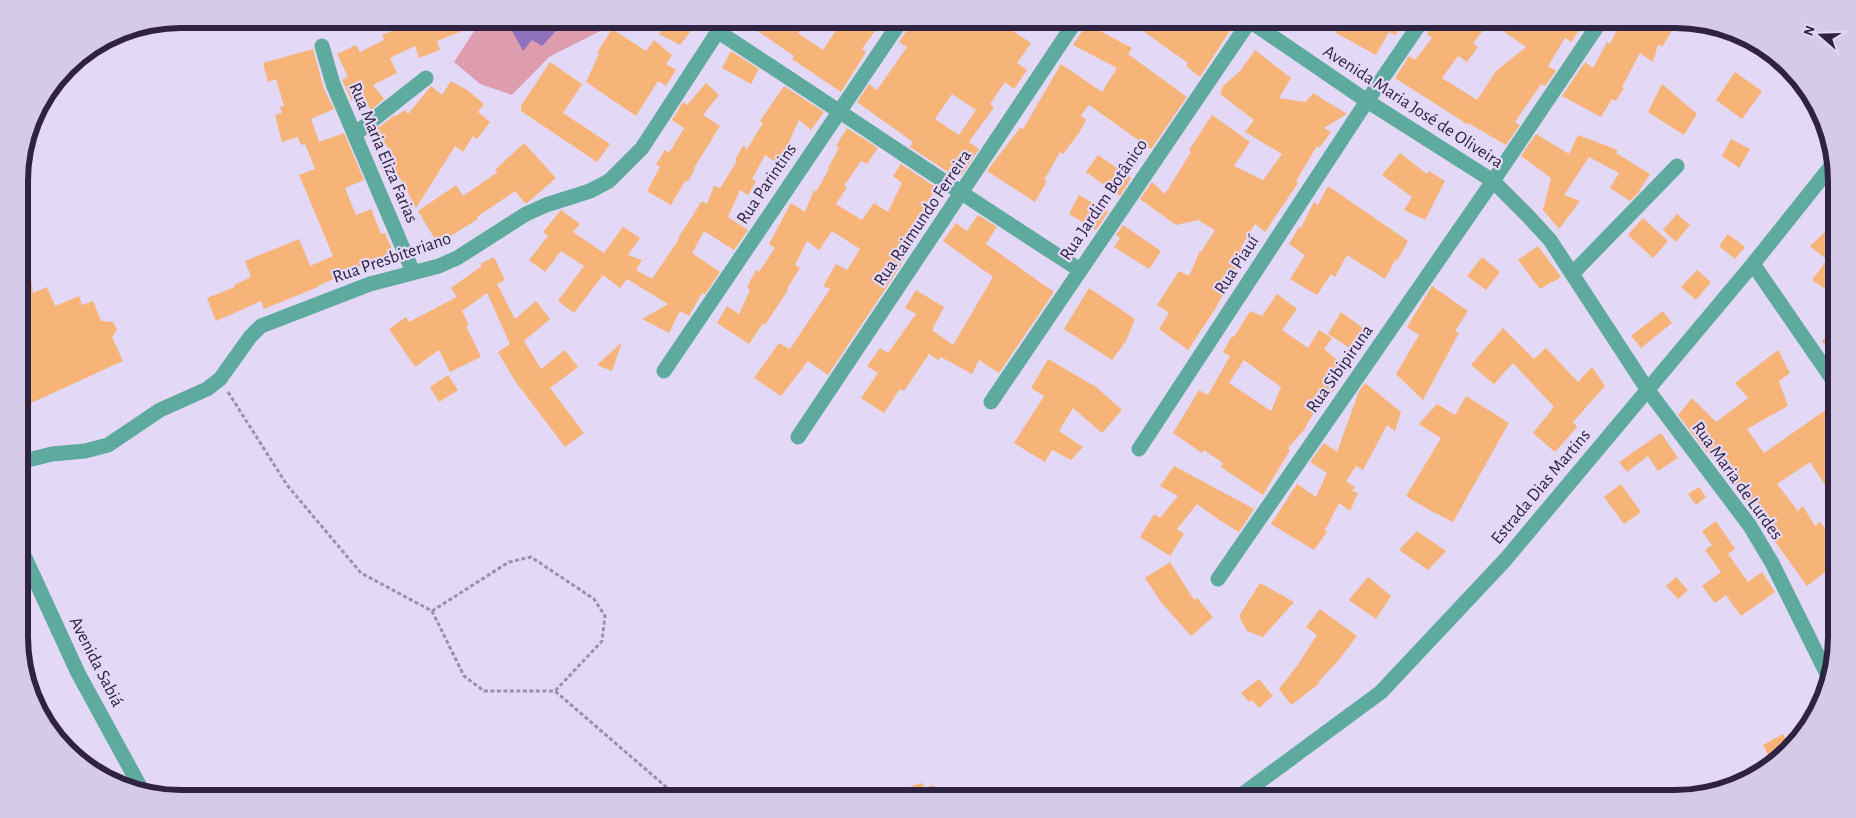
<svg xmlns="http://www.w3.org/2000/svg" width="1856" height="818" font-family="'Alegreya Sans',sans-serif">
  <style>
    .green { fill: #de9dae }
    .water { fill: #9071bb }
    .building { fill: #f7b479; fill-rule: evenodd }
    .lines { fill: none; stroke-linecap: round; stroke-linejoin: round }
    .path { stroke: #9c90ae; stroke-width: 3; stroke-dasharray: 4 2.5; stroke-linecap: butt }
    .minor { stroke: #5faa9e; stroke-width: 15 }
    .labels { text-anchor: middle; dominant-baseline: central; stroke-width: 4.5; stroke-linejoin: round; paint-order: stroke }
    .street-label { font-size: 18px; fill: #2f2341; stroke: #e3d8f6 }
    .rim { fill: none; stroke: #2f2341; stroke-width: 6 }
  </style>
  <rect width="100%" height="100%" fill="#e3d8f6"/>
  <path class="green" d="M482,19h177l-15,8 -30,-3 -65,33 -37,38 -32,-11 -26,-22z"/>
  <path class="water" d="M495,19h72l-25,27 -10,-6 -9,11 -12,-22 -16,-7z"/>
  <path class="building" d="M421,19h34l5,13 -23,9 3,9 -21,8 -4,-12 -25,12 7,15 -24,12 11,14 -13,11 -10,-14 -9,5 -10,-21 6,-3 -11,-23 19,-9 4,7 24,-12 -2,-5z
    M671,19h29l-20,26 -21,-11z
    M740,19h68l-10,14 25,17 14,-21 -15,-10h53l-4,5 6,4 -15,21 4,3 -25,40 -49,-33 2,-3z
    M920,19h75l36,24 -14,20 10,7 -13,19 -9,-7 -15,22 4,3 -25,35 10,7 -17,26 -11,-7 -3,4 -38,-25 3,-5 -56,-40 12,-18 8,6 30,-43 -8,-5 12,-18 3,3zM952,94l24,16 -17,25 -24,-16z
    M1126,19h91l14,10 -31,48 -14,-11 2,-3z
    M1344,19l19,9 2,-6 -7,-3h49l-12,16 -6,-3 -13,23 -40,-22z
    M1436,19h151l-16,23 -6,-4 -17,28 8,5 -11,15 -4,-2 -26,38 5,3 -14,20 -38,-22 -1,1 -72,-46 14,-22 6,4 17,-22 -5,-4zM1490,22l36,25 -30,24 -19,29 -35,-22 16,-22 9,6 11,-15 -5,-4z
    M1622,19h57l-17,28 -4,-3 -5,18 -13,-9 -18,34 2,1 -8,13 -4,-2 -11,18 -39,-21 23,-34 8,6 14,-26 3,2z
    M1087,24l45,24 -4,6 59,43 -36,52 -62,-44 -8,10 5,5 -7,13 -16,21 -3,-2 -16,28 3,1 -12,21 -48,-31 33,-43 3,1 38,-65 41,28 15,-24 -44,-23z
    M612,29l34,22 8,-11 18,15 -6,9 10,6 -10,16 -8,-5 -22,35 -50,-34 13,-28 -2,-1z
    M313,49l11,40 10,20 -23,10 8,23 25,-9 20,47 -19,8 11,27 15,-6 10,25 4,-1 8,19 -75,34v1l-54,22 -3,-8 -45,20 -9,-23 28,-11 -1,-2 17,-8 -6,-16 54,-22 11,27 23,-10 -34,-81 16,-6 -10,-25 -4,1 -3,-8 -16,5 -7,-27 7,-2 -2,-6 4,-1 -8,-27 -8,3 -5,-19z
    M1255,50l36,28 -12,20 27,4 7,-9 34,21 -23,14 7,4 -12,16 -2,-2 -21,35 2,2 -33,49 -10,-8 -14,23 6,4 -13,20 2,1 -21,37 -27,41 -29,-21 10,-16 -12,-8 22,-34 10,5 11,-25 1,1 14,-22 -17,-10 -22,5 -36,-26 12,-17 13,12 26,-42 -2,-2 23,-35 38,27 -16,24 29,14 19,-26 -37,-22 9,-12 -34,-26 3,-8 17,-15z
    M731,51l28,18 -8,15 -29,-16z
    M550,62l32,22 -19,29 47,31 -13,18 -76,-51v-5z
    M1735,72l27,19 -20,28 -26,-19z
    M451,81l16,9 17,14 -6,8 12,10 -13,17 -4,-3 -10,16 -8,-6 -39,62 -16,-30 -9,5 -11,-16 15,-10 -20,-27 20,-15 1,1 9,-6 3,4 23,-28 11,9z
    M706,83l13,12 -16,20 17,11 -26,42 1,1 -7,12h-3l-14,24 -24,-14 13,-24 -4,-3 9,-14 4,3 15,-25 -12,-8 11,-18 4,3z
    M1662,84l35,30 -13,21 -36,-23z
    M784,86l40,26 -13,18 -12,-10 -20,44 -14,-9 -13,24 4,2 -8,14 -8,-5 -12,27 20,13 -14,20 -30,-19 -12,22 28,19 -15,22 -3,-1 -13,23 -9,-5 -11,22 -27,-14 26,-15 -41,-25 -7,9 -17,-13 -29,38 -16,-12 26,-35 -23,-15 -16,21 -16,-12 19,-24 -5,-4 18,-22 19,14 -7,8 31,21 19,-26 17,11 -12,17 14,5 -6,10 16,9 27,-40 -1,-1 24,-37 5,3 7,-18 6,2 17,-27 -2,-1 8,-14 4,3 16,-26 -3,-2z
    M847,128l31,20 -11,16 -6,-3 -17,25 3,1 -11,17 26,16 12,-17 14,9 14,-29 -9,-7 8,-12 36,24 -13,18 9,5 -41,68 -64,96 -20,-14 -27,35 -27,-18 25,-35 11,6 40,-60 -7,-3 13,-22 11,6 13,-21 -28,-18 -13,19 -12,-9 -12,24 5,3 -13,21 1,1 -23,35 -2,-2 -14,21 -32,-21 10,-17 12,8 11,-24 -3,-3 9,-17 3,2 16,-24 -6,-4 22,-41 14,9 9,-22 2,2 13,-23 -1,-1 11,-20 -3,-2z
    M1536,134l33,20 9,-19 40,15 -2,3 34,21 -12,19 -8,8 -20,-13 9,-15 -30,-16 -25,38 16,6 -21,28 -16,-19 8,-32 -30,-22z
    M1731,139l19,10 -11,19 -17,-12z
    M524,143l32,35 -30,26 -11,-13 -38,26 1,2 -40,25 -20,-33 38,-26 7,11 35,-24 -3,-2z
    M1400,153l27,21 2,-3 16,10 -20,39 -21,-10 8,-13 -30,-22z
    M1098,155l33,23 -11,18 -34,-24z
    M1328,186l80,55 -11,20 -2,-1 -10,19 -38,-24 -12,22 -4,-3 -14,21 -27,-16 15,-24 -16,-11 10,-17 2,1 13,-26 4,3z
    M1079,195l29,17 -12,18 -27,-16z
    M1677,214l13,11 -14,17 -13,-12z
    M978,215l19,12 -11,17 68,48 -55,81 -20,-13 -7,14 -31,-17 -3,3 -9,-6 -25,37 -4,-2 -16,24 -23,-15 17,-25 -11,-7 13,-18 8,5 28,-39 -11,-6 11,-18 28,17 -12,23 21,15 40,-68 -50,-36 13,-18 11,8z
    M1643,218l25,23 -15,17 -25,-23z
    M1123,225l38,26 -12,18 -35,-22 6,-9 -4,-3z
    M1828,229l8,8v60l-24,-17 15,-20 -17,-14z
    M1728,234l17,13 -10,12 -16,-13z
    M1538,246l23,31 -21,12 -22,-29z
    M27,251l6,42 14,-6 8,19 24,-10 3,9 11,-4 8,20 12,1 4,8 -5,7 11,24 -103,47 -1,-156z
    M494,257l11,23 -8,4 18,35 21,-18 14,18 -26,22 17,28 24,-19 13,17 -28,21 34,45 -19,14 -50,-66 -17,-29 12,-8 -23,-51 -25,18 7,14 -3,1 15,31 -31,15 -11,-22 -24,17 -26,-38 17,-12 3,5 48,-25 -6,-9 31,-22 -2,-2z
    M1482,257l18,15 -14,18 -19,-14z
    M1697,270l14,12 -15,18 -15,-13z
    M1432,286l36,25 -13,20 4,2 -36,67 -27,-26 23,-39 -12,-8z
    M1089,288l46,31 -9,22 -14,19 -48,-31z
    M1277,294l20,15 -15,21 26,18 11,-18 13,8 -8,11 23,19 -15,25 -5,-4 -23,41 -16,18 2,2 -27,45 -42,-28 2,-4 -19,-13 -2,3 -29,-20 26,-43 9,5 22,-39 -7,-4 9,-16 2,1 16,-26 12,5zM1244,360l37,27 -10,24 -42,-28z
    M1663,311l9,12 -31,25 -10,-12z
    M1341,312l27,20 -12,20 -28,-18z
    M1836,326v34l-14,-19z
    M1503,328l31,31 12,-11 32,34 14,-15 13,19 -32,36 4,5 -22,25 -22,-19 21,-26 -41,-44 -19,21 -23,-19z
    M622,342l-10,29 -15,-6z
    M1778,350l12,23 -11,8 9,25 -41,23 17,24 63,-44 9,20 -5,4 6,9v61l-27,-41 -33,22 21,27 5,-5 12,20 5,-4 12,15 -5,4 10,16v6l-30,23 -39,-54 5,-3 -17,-30 -6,4 -42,-51 -1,1 -29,-38 14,-17 24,24 32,-24 -13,-15z
    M1048,359l48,28 26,23 -20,23 -29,-25 -14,23 24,16 -12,13 -19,-10 -7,12 -31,-19 30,-47 -13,-8z
    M448,375l10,15 -19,12 -9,-15z
    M1365,383l36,29 -6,19 -8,-6 -24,45 -7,-4 -10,15 9,6 -3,4 6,2 -8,18 -11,-8 -14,27 2,2 -13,18 -43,-26 26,-40 19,13 11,-24 -17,-11 14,-19 13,9 22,-61z
    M1466,396l43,27 -56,99 -22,-11 -25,-15 35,-58 -22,-14 18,-20 18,11z
    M1661,433l17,25 -20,13 -10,-15 -21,16 -8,-10z
    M1174,466l80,43 -15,23 -20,-12 -22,-16 -20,25 7,5 -14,22 -30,-19 14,-23 6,4 18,-22 -18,-10z
    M1621,484l20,28 -17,12 -20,-27z
    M1699,487l7,10 -10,8 -8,-11z
    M1716,521l19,28 -7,5 20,28 14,-10 13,20 -34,24 -15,-21 -11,8 -13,-17 19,-14 -16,-22 7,-5 -10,-14z
    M1417,531l29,20 -18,19 -29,-20z
    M1170,562l24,38 3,-2 16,19 -22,19 -30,-34 -16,-24z
    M1368,577l23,19 -15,23 -27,-19z
    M1676,577l12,13 -10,9 -12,-13z
    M1260,583l34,19 -31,35 -16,-6 -8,-15z
    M1320,609l37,27 -19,25 -20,21 2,1 -29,22 -12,-16 18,-23 20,-31 -11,-8z
    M1259,679l14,17 -14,12 -7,-8 -3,2 -8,-9z
    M1783,734l7,15 -17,16 -10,-20z
    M923,783l1,5 10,-3 4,14h-40v-5l14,-3 -1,-5z"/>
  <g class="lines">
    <path class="path" d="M228,392l59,93 74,88 71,38 32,65 20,15h71l117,101 3,7
      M432,611l77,-49 22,-5 63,42 11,17 -3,25 -47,50"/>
    <path class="minor" d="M1247,19l120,82 126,80 35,35 22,24 97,149 103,137 22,37 57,115
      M717,31c122,79 241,161 363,239
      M322,46l11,38 80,188
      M355,134l71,-56
      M1753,264l84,122
      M1572,274l105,-108
      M664,371l238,-352
      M991,402l260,-383
      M798,437l279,-418
      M1139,449l228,-348 56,-82
      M20,462l32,-8 33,-3 23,-6 52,-35 47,-21 13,-10 30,-42 11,-11 109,-42 69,-18 18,-8 69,-44 20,-9 44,-14 19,-10 33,-33 84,-129
      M20,547l58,126 65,119
      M1218,579l275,-398 109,-162
      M1236,799l145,-107 124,-132 248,-296 83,-104"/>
  </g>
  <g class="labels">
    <g class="street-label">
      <text transform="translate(1413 107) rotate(33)">Avenida Maria José de Oliveira</text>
      <text transform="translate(383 153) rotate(67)">Rua Maria Eliza Farias</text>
      <text transform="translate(767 184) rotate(-56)">Rua Parintins</text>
      <text transform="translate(1104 200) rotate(-56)">Rua Jardim Botânico</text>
      <text transform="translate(923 218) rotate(-56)">Rua Raimundo Ferreira</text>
      <text transform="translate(392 258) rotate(-19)">Rua Presbiteriano</text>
      <text transform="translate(1237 265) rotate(-57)">Rua Piauí</text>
      <text transform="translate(1340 369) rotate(-55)">Rua Sibipiruna</text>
      <text transform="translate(1737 481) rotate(54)">Rua Maria de Lurdes</text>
      <text transform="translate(1541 487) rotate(-50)">Estrada Dias Martins</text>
      <text transform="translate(96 662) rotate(63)">Avenida Sabiá</text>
    </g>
  </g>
  <path d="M0 0H1856V818H0ZM181 28H1675A153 153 0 0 1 1828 181V637A153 153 0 0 1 1675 790H181A153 153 0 0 1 28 637V181A153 153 0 0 1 181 28Z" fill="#d5cae8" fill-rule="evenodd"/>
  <path class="rim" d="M181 28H1675A153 153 0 0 1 1828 181V637A153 153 0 0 1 1675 790H181A153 153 0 0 1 28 637V181A153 153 0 0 1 181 28Z"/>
  <g transform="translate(1821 35) rotate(290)" stroke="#e3d8f6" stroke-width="4" paint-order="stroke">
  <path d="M0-4L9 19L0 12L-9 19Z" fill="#2f2341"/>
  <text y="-8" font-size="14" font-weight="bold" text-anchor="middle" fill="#2f2341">N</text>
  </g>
</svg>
